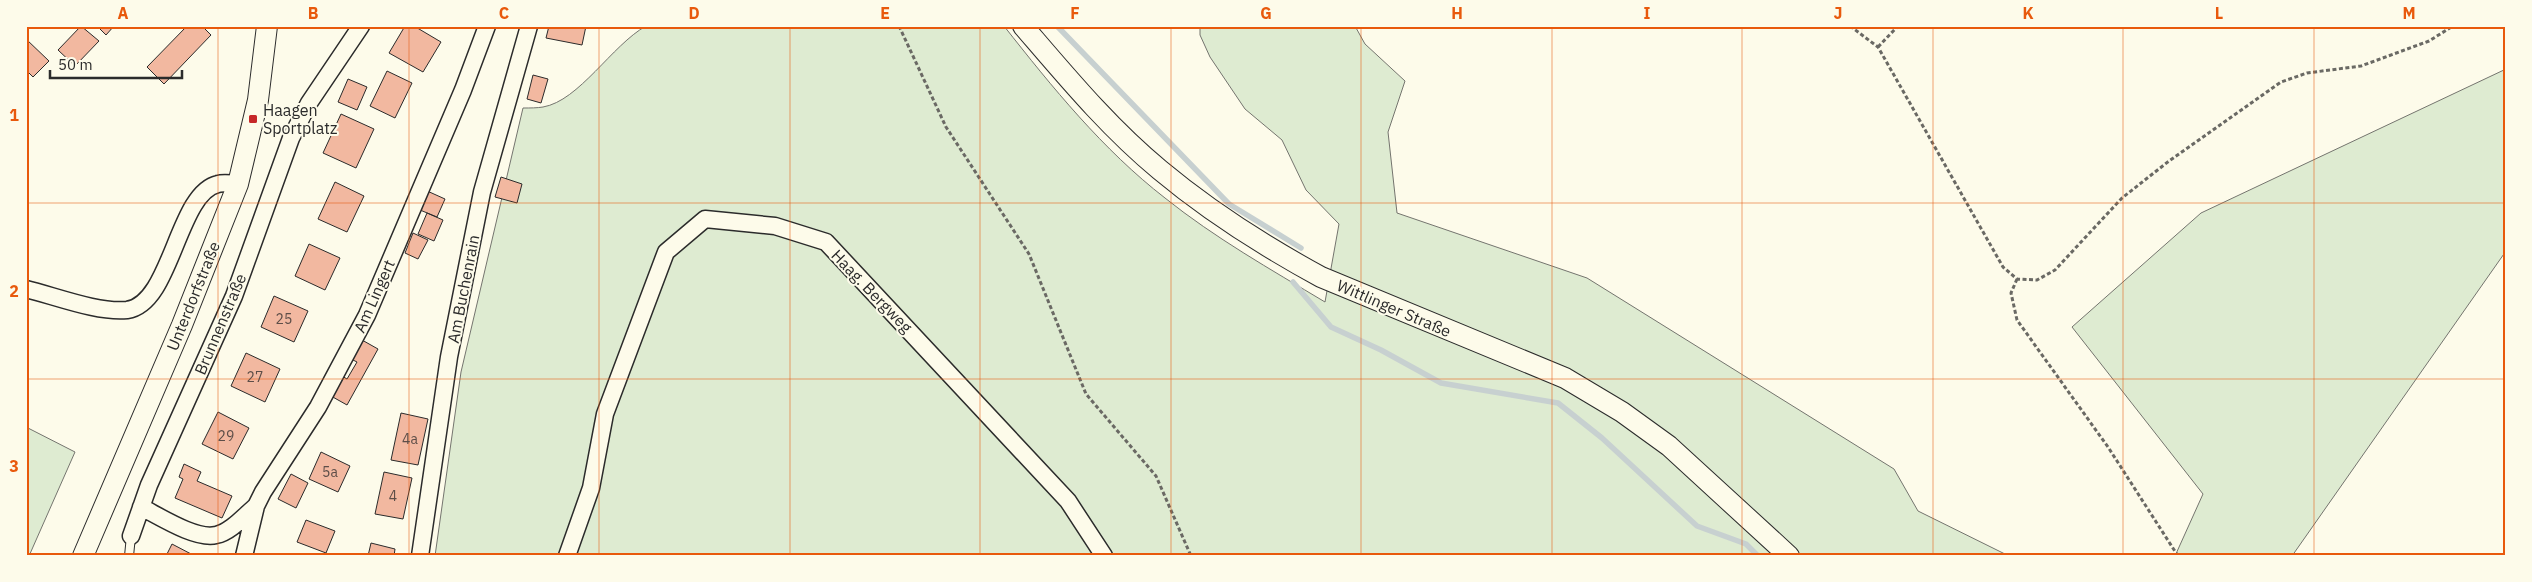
<svg xmlns="http://www.w3.org/2000/svg" width="2532" height="582" font-family="'IBM Plex Sans',sans-serif">
  <style>
    .green { fill: #deebd1; stroke: #74746e }
    .lines { fill: none; stroke-linecap: round; stroke-linejoin: round }
    .stream { stroke: #c7d0d0; stroke-width: 5.5 }
    .building { fill: #f2b8a0; stroke: #2b2b2b }
    .service-casing { stroke: #2b2b2b; stroke-width: 10 }
    .minor-casing { stroke: #2b2b2b; stroke-width: 19 }
    .tertiary-casing { stroke: #2b2b2b; stroke-width: 22 }
    .path { stroke: #6a6964; stroke-width: 3; stroke-dasharray: 4 2.5; stroke-linecap: butt }
    .service { stroke: #fdfbea; stroke-width: 8 }
    .minor { stroke: #fdfbea; stroke-width: 16 }
    .tertiary { stroke: #fdfbea; stroke-width: 20 }
    .grid { fill: none; stroke: #e8590c; stroke-width: 1; stroke-opacity: 0.55 }
    .poi-dot { fill: #c62828; stroke: #fdfbea; stroke-width: 2 }
    .labels { text-anchor: middle; dominant-baseline: central; stroke-width: 4; stroke-linejoin: round; paint-order: stroke }
    .number-label { font-size: 14px; fill: #5d4e48 }
    .poi-label { font-size: 16px; fill: #2b2b2b; stroke: #fdfbea; text-anchor: start }
    .street-label { font-size: 16px; fill: #2b2b2b; stroke: #fdfbea }
    .neatline { fill: none; stroke: #e8590c; stroke-width: 2 }
    .grid-label { font-size: 16px; text-anchor: middle; font-weight: bold; fill: #e8590c }
  </style>
  <rect width="100%" height="100%" fill="#fdfbea"/>
  <path class="green" d="M646,26h358c48,61 99,124 161,172 50,40 105,71 160,104l14,-78 -33,-34 -24,-50 -37,-31 -35,-52 -10,-22v-9h155l10,18 40,37 -17,51 9,81 190,65 307,191 24,42 91,45h-1574l26,-184 62,-264c7,0 14,0 20,-1 36,-6 69,-62 103,-81z
    M2506,69v182l-214,305h-117l28,-62 -131,-167 129,-114z
    M26,427l49,25 -46,104h-3z"/>
  <g class="lines">
    <path class="stream" d="M1057,26l172,178 72,44
      M1293,282l38,45 50,23 60,33 117,20 44,35 95,88 49,18 12,12"/>
  </g>
  <path class="building" d="M81,26l18,15 -24,25 -17,-16z
    M97,26h17l-8,9z
    M187,26h15l9,9 -47,49 -17,-17z
    M405,26h9l27,16 -18,30 -34,-19z
    M549,26h37l-4,19 -36,-7z
    M26,39l23,22 -16,16 -7,-7z
    M387,71l25,12 -17,35 -25,-12z
    M533,75l15,4 -7,24 -14,-4z
    M348,79l19,8 -10,23 -19,-8z
    M341,114l33,15 -18,39 -33,-15z
    M501,177l21,7 -5,19 -22,-6z
    M335,182l29,14 -17,36 -29,-13z
    M425,190l20,9 -8,18 -17,-7z
    M427,213l16,7 -9,21 -16,-7z
    M413,233l15,7 -10,19 -13,-6z
    M309,244l31,14 -15,32 -30,-14z
    M274,296l34,15 -14,31 -33,-15z
    M362,340l16,9 -31,56 -16,-9 11,-20 5,3 10,-17 -6,-3z
    M246,353l34,16 -15,33 -34,-16z
    M218,412l31,16 -16,31 -31,-15z
    M401,413l27,6 -10,46 -27,-5z
    M321,452l29,14 -12,26 -29,-13z
    M184,464l17,8 -4,9 35,15 -10,22 -47,-20 8,-19 -4,-2z
    M384,472l28,6 -9,41 -28,-5z
    M291,474l17,9 -12,25 -18,-9z
    M306,520l29,11 -9,22 -29,-11z
    M371,543l24,6 -1,7h-26z
    M172,544l21,11v1h-27z"/>
  <g class="lines">
    <defs>
      <path id="service" d="M129,556l2,-20"/>
      <path id="minor" d="M26,289c29,7 72,24 101,21 45,-6 50,-117 91,-126 6,-2 14,0 20,0
        M141,507c18,9 55,33 75,28 15,-3 29,-20 40,-29
        M131,536l18,-51 85,-189 57,-158 18,-35 52,-77
        M244,556l12,-50 7,-14 55,-85 49,-92 96,-225 24,-64
        M420,556l29,-199 33,-165 47,-166
        M567,556l24,-68 14,-74 61,-162 39,-33 70,7 51,16 242,259 36,55"/>
      <path id="tertiary" d="M1023,26c43,50 86,102 137,144 49,41 104,76 161,107l244,101 57,34 47,34 120,110
        M83,556l99,-231 56,-141 20,-84 9,-74"/>
    </defs>
    <use href="#service" class="service-casing"/>
    <use href="#minor" class="minor-casing"/>
    <use href="#tertiary" class="tertiary-casing"/>
    <path class="path" d="M899,26l47,101 83,127 57,140 70,82 35,80
      M1850,26l28,21 125,220 14,12 20,1 18,-10 67,-72 47,-37 112,-79 26,-9 54,-7 68,-25 24,-15
      M1878,47l20,-21
      M2017,279l-6,14 6,27 91,127 70,109"/>
    <use href="#service" class="service"/>
    <use href="#minor" class="minor"/>
    <use href="#tertiary" class="tertiary"/>
  </g>
  <path class="grid" d="M218,26v530M409,26v530M599,26v530M790,26v530M980,26v530M1171,26v530M1361,26v530M1552,26v530M1742,26v530M1933,26v530M2123,26v530M2314,26v530M26,203h2480M26,379h2480"/>
  <rect class="poi-dot" x="248" y="114" width="10" height="10" rx="2.5"/>
  <g class="labels">
    <g class="number-label">
      <text x="284" y="319">25</text>
      <text x="255" y="377">27</text>
      <text x="226" y="436">29</text>
      <text x="410" y="439">4a</text>
      <text x="330" y="472">5a</text>
      <text x="393" y="496">4</text>
    </g>
    <g class="poi-label">
      <text x="263" y="110">Haagen<tspan x="263" dy="18">Sportplatz</tspan></text>
    </g>
    <g class="street-label">
      <text transform="translate(463 289) rotate(-79)">Am Buchenrain</text>
      <text transform="translate(872 291) rotate(46)">Haag. Bergweg</text>
      <text transform="translate(193 296) rotate(-68)">Unterdorfstraße</text>
      <text transform="translate(374 296) rotate(-66)">Am Lingert</text>
      <text transform="translate(1394 308) rotate(23)">Wittlinger Straße</text>
      <text transform="translate(220 324) rotate(-67)">Brunnenstraße</text>
    </g>
  </g>
  <rect width="2532" height="582" fill="none" stroke="#fdfbea" stroke-width="55"/>
  <path d="M50 70v8h132v-8" fill="none" stroke="#2b2b2b" stroke-width="2.5"/>
  <text x="58" y="70" font-size="15" fill="#2b2b2b" stroke="#fdfbea" stroke-width="4" paint-order="stroke">50 m</text>
  <rect x="28" y="28" width="2476" height="526" class="neatline"/>
  <g class="grid-label">
    <text x="123" y="19">A</text>
    <text x="313" y="19">B</text>
    <text x="504" y="19">C</text>
    <text x="694" y="19">D</text>
    <text x="885" y="19">E</text>
    <text x="1075" y="19">F</text>
    <text x="1266" y="19">G</text>
    <text x="1457" y="19">H</text>
    <text x="1647" y="19">I</text>
    <text x="1838" y="19">J</text>
    <text x="2028" y="19">K</text>
    <text x="2219" y="19">L</text>
    <text x="2409" y="19">M</text>
    <text x="14" y="121">1</text>
    <text x="14" y="297">2</text>
    <text x="14" y="472">3</text>
  </g>
</svg>
